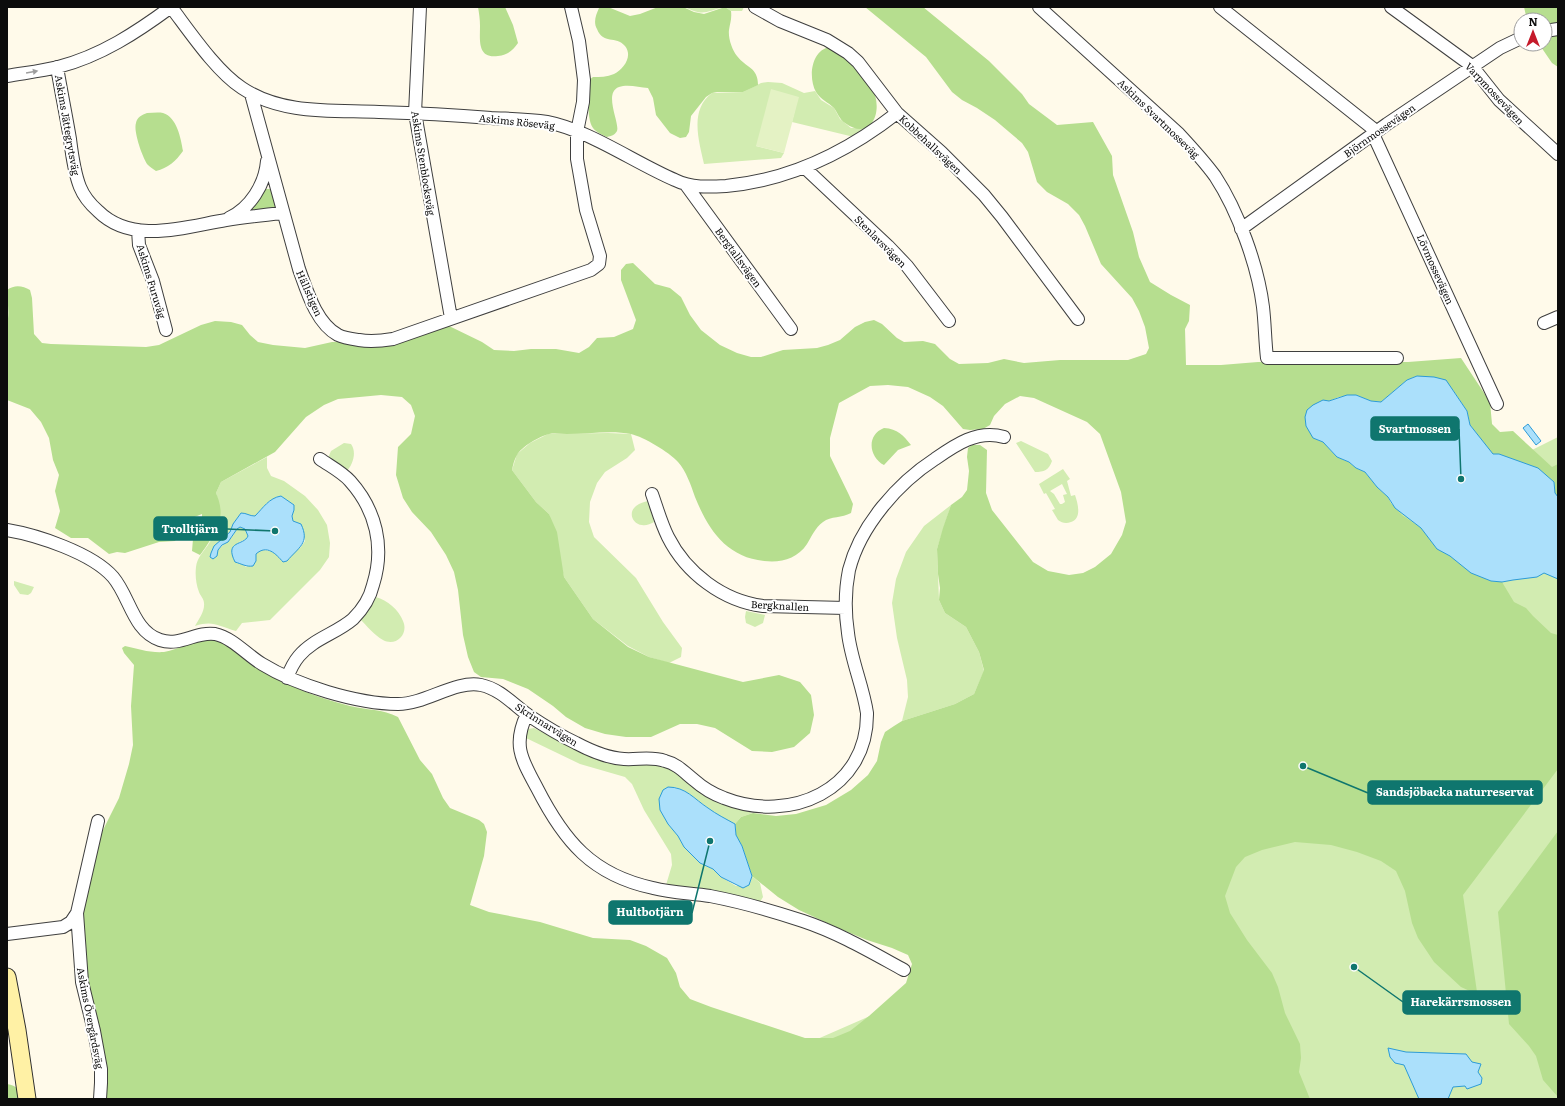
<svg xmlns="http://www.w3.org/2000/svg" width="1565" height="1106" font-family="Literata,serif">
  <style>
    .green { fill: #d2ecb1; fill-rule: evenodd }
    .forest { fill: #b6de8f }
    .pitch { fill: #e4f2c4 }
    .water { fill: #abe0fb; stroke: #2c9bd7 }
    .lines { fill: none; stroke-linecap: round; stroke-linejoin: round }
    .street-casing { stroke: #3f3f3f; stroke-width: 14 }
    .secondary-casing { stroke: #2e2e2e; stroke-width: 19 }
    .street { stroke: #fff; stroke-width: 12 }
    .secondary { stroke: #fff1a5; stroke-width: 17 }
    .oneway { fill: #9e9e9e }
    .labels { text-anchor: middle; dominant-baseline: central; stroke-width: 4; stroke-linejoin: round; paint-order: stroke }
    .street-label { font-size: 10px; fill: #0c0c0c; stroke: #fff }
    .leader { fill: none; stroke: #0f766e; stroke-width: 1.5 }
    .callout-dot { fill: #0f766e; stroke: #fff; stroke-width: 1.5 }
    .callout { fill: #0f766e; stroke: #0f766e; stroke-width: 1.5 }
    .callout-label { font-size: 11px; text-anchor: middle; font-weight: bold; fill: #fff }
  </style>
  <rect width="100%" height="100%" fill="#fffaea"/>
  <path class="green" d="M685,7h59l-2,4h-11l-6,-4c-19,4 -21,10 -40,0z
    M768,82l14,1 22,10 11,-2 6,9 13,8 6,11 11,9h13l-5,6 -5,3 -62,-15 6,-25 -42,49 28,7 -3,5 -77,6c-5,-23 -15,-54 8,-71l31,-1 18,-9z
    M1468,428l56,26 34,-17v662h-878l222,-97z
    M608,433l23,1 4,16 -8,8 -22,14 -8,11 -7,19 -1,20 5,15 42,41 27,44 19,26 -1,9 -12,6 -20,-6 -21,-11 -35,-27 -29,-42 -15,-63 -13,-12 -24,-32 5,-16 13,-11 18,-9z
    M1021,441l27,13 4,7c-3,9 -8,11 -17,11l-19,-29z
    M344,443l7,1c6,8 2,21 -5,28l-18,-14 3,-7z
    M267,457v11l4,8 13,5 21,15 13,14 9,15 3,18 -1,14 -9,13 -50,50 -28,3 -6,8c-18,-5 -23,-11 -41,-5 4,-7 10,-15 9,-23 0,-4 -4,-8 -5,-11 -3,-8 -4,-17 -3,-25 1,-9 7,-15 12,-22 12,-20 15,-29 8,-52l5,-11zM281,496l13,9v5l-2,6 1,5 8,3 4,17 -5,7 -20,11c-4,-8 -12,-9 -20,-9l-4,4v7l-10,6 -5,-4 -6,-1 4,-20 8,-3 1,-3 -3,-7 -5,-2c-5,3 -5,7 -9,11 -4,5 -9,7 -13,12l2,-10 10,-8 3,-8 8,-11 14,3c8,-8 14,-18 26,-20z
    M1063,469l7,10 -3,2 4,15 4,-1c3,9 7,23 -4,27 -5,2 -9,1 -13,-2l-6,-10 3,-1 -9,-16 -2,1 -5,-10zM1062,484l5,10 -4,1 2,7 -3,2h-2l-6,-10 -4,-3z
    M648,501l6,21c-4,2 -8,4 -12,3 -10,-1 -14,-13 -6,-19 4,-3 8,-4 12,-5z
    M951,505l-14,44 2,51 6,13 21,14 13,25 5,19 -10,23 -19,10 -53,17 6,-24 -1,-17 -10,-42 -5,-35 4,-24 10,-27 18,-26z
    M14,581l20,6 -3,6 -3,2 -8,-1 -6,-9z
    M376,597c11,3 23,13 27,24 6,13 -7,26 -20,19 -9,-5 -16,-14 -23,-21l12,-14z
    M746,611l19,4 -2,8 -8,4 -9,-4 -1,-6z
    M534,728l69,34 25,4 19,-2 17,3 8,3 31,24 23,11 27,8 -12,4 -6,7c-9,-5 -20,-10 -28,-17 -12,-8 -18,-15 -32,-20l-7,37 10,12 6,11 16,16 13,6 8,8 15,9 13,-1 3,-9 8,7 3,14 -3,5 -94,-17 6,-20 -1,-11 -27,-44 -12,-26 -7,-7 -45,-13 -54,-26 2,-9z"/>
  <path class="forest" d="M478,7h27l8,18 5,18c-5,7 -10,12 -20,13 -21,3 -18,-16 -18,-30 0,-7 -1,-13 -2,-19z
    M604,7h4l22,9 10,-2 18,-7h25l11,5 10,2 21,-7 6,4c1,8 -1,12 -2,19 -1,8 3,20 8,26 9,12 21,11 21,29l-15,7h-26l-5,1 -6,4 -15,19 -2,16 -3,5 -6,1 -10,-5 -14,-18 -3,-17 -5,-10c-9,-1 -21,-4 -29,-1 -16,6 1,36 -2,44 -2,4 -6,5 -10,6 -5,-2 -11,-5 -14,-9 -7,-10 -4,-35 -4,-48l4,-3c7,0 14,0 21,-3 10,-5 19,-18 11,-28 -9,-11 -22,-1 -28,-17 -4,-7 -1,-14 2,-21z
    M865,7h58l66,54 33,33 7,10 28,21 36,-3 19,34 1,19 20,57 6,25 11,25 21,13 19,10 -1,16 -4,8 1,36h35l37,-3h150l53,-4 29,44 2,22 8,8 13,-1 39,36 6,-3v33l-3,-4 -1,-11 -16,-14 -39,-14h-6l-23,-29 -3,-14 -14,-21 -36,-14 -10,4 -26,22 -10,-1 -15,-6 -17,2 -10,4 -16,37 10,4 14,15 12,5 7,6 9,4 12,15 11,10 3,6 11,12 19,13 16,21 13,7 21,17 20,8 11,1 12,20 12,6 7,8 18,17 7,2v134l-95,126 15,104 -4,-6 -13,-6 -27,-25 -16,-24 -6,-15 -7,-32 -9,-20 -15,-10 -24,-9 -26,-7 -36,-3 -33,8 -17,7 -9,10 -11,29 5,17 17,27 25,33 6,14 7,26 15,31 1,14 -2,14 11,27h-1205l-18,-119 -6,-67 20,-79 18,-36 10,-34 4,-19 -2,-39 3,-41 -10,-12 -2,-5 3,-2c13,3 25,7 39,6 18,-3 35,-16 53,-11 14,3 23,17 35,24 31,19 63,32 98,41 16,4 33,3 48,11l22,43 12,14 11,24 7,10 29,12 5,4 3,8 -3,24 -14,49 19,7 51,10 53,16 37,2 16,6 21,12 9,15 4,14 10,12 21,8 94,31h28l17,-7 19,-15 37,-33 6,-19 -4,-9 -16,-7 -25,-8 -29,-12 -39,-18 -21,-13 -26,-21 -10,-30 -6,-11 -1,-11 6,-7 12,-4 23,3 20,-2 30,-9 25,-15 17,-15 9,-14 4,-19 4,-10 9,-6 8,-5 53,-17 19,-10 10,-24 -5,-18 -13,-25 -21,-14 -6,-13 1,-12 -2,-14 -1,-25 6,-21 8,-23 11,-8 5,-7 2,-19 -2,-14 1,-9 4,-3h8l7,5 -1,43 6,17 41,52 15,9 21,4 14,-2 12,-6 16,-13 11,-19 4,-13 -5,-30 -21,-58 -13,-12 -53,-24 -14,-2 -15,8 -11,12 -4,9 -7,4 -13,1 -7,-1 -20,-23 -13,-9 -22,-10 -20,-2 -18,1 -31,17 -9,35v18l19,39 4,9 -2,9c-9,5 -20,3 -28,9 -8,6 -11,14 -16,22 -10,15 -26,19 -43,17 -38,-4 -56,-32 -69,-64 -4,-12 -9,-26 -17,-35 -9,-10 -34,-25 -47,-28 -19,-4 -44,0 -64,0 -6,0 -12,-1 -18,0 -9,2 -28,13 -32,21 -3,5 -4,10 -5,15l24,32 13,12 8,18 7,45 29,42 35,28 21,10 94,25 36,-7 21,7 11,13 3,20 -4,18 -16,14 -22,5 -20,-1 -37,-23 -18,-4h-17l-29,13h-25l-21,-3 -20,-6 -19,-11 -13,-11 -25,-17 -25,-10 -22,-2 -7,-5 -6,-15 -5,-22 -5,-45 -4,-18 -8,-17 -15,-23 -19,-20 -9,-14 -7,-23 2,-28 13,-13 4,-18 -4,-11 -9,-8 -21,-2 -43,4 -14,6 -18,12 -31,35 -54,30 -5,11c3,7 6,17 4,25 -2,11 -13,28 -20,37l-8,-4 1,-12 9,-16v-9l-10,4 -17,23 -16,1 -34,11 -8,-1 -8,2 -21,-16h-17l-16,-10 5,-17 -5,-20 4,-16 -6,-15 -4,-22 -8,-16 -11,-13 -23,-9v-76c3,-12 0,-22 0,-34 8,-6 16,-4 23,0l2,8 2,36 8,9 9,1 95,3 13,-2 42,-20 14,-4 16,1 11,3 8,10 8,7 15,3 32,3 27,-6h13l102,-17 35,17 12,8 20,1 17,-2h25l23,4 10,-6 8,-9 17,-1 19,-8 3,-9 -15,-40v-10l5,-6 7,-1 22,21 15,4 11,9 9,18 11,15 19,15 17,8 14,4h10l22,-7 34,-2 11,-3 12,-5 15,-13 10,-5 9,-2 8,4 15,14 7,4 19,-1 12,3 15,15 9,5 29,-1 16,-4 20,4 36,-3h68l18,-6 3,-6 -4,-21 -6,-16 -7,-13 -31,-34 -16,-38 -6,-11 -11,-11 -21,-12 -10,-10 -9,-30 -6,-9 -27,-23 -18,-12 -15,-8 -10,-8 -26,-35z
    M1524,7h34v60l-6,-4 -13,-19h6v-24h-18z
    M830,47c15,11 31,23 41,39 14,23 1,57 -26,37 -6,-4 -7,-10 -11,-15 -6,-6 -13,-8 -18,-16 -8,-14 -5,-42 14,-45z
    M147,113c5,0 11,-1 16,0 14,4 18,26 20,38 -7,10 -15,17 -27,20 -3,-2 -6,-4 -8,-6 -5,-6 -15,-34 -12,-42 1,-6 6,-8 11,-10z
    M266,189h6l5,14 -1,6 -31,5 15,-20z
    M884,428c14,1 19,7 27,17l-13,5 -14,15c-15,-8 -18,-30 0,-37z
    M1558,831v266l-15,-17 -7,-24 -7,-10 -20,-22 -11,-112z
    M7,1084c10,2 13,5 14,15h-14z"/>
  <path class="pitch" d="M771,89l28,8 -15,56 -28,-7z"/>
  <path class="water" d="M1417,376l17,1 12,3 21,31 3,14 23,29h6l39,14 16,14 1,11 3,4v82l-14,-6 -7,4 -24,3 -11,2 -11,-1 -20,-8 -21,-17 -13,-7 -16,-21 -26,-20 -7,-11 -11,-10 -12,-15 -9,-4 -7,-6 -12,-5 -14,-15 -10,-4 -7,-12 -1,-9 2,-7 6,-5 10,-5 6,1 18,-6h9l15,6 10,1 26,-22z
    M1528,424l13,17 -5,4 -13,-17z
    M281,496l13,9v5l-2,6 1,5 8,3c9,19 -2,23 -14,37l-4,1c-7,-8 -16,-18 -27,-8v7l-3,5c-7,1 -11,-2 -18,-4 -11,-22 9,-16 13,-26l-3,-7 -5,-2 -3,2 -9,13 -6,3 -4,5 -1,6 -4,3 -3,-2 1,-4 3,-7 16,-14 3,-8 8,-11c6,0 8,3 14,3 8,-8 14,-18 26,-20z
    M668,787c18,0 26,12 40,21 8,6 18,11 27,16l1,11 6,11 10,30 -3,9 -6,3 -22,-11 -8,-8 -13,-6 -16,-16 -6,-11 -10,-12 -8,-14 -1,-11 4,-9z
    M1388,1048l18,4 60,2 6,8 9,2 -3,8 4,6 -1,6 -14,5 -2,-3 -12,1 -5,12h-29l-15,-34 -9,-2 -5,-6z"/>
  <g class="lines">
    <defs>
      <path id="street" d="M171,7c19,25 45,64 71,81 40,27 91,22 137,24 37,1 75,3 112,6 19,1 38,1 56,4 42,8 88,41 128,58 16,8 34,7 51,6 65,-6 121,-34 171,-73
        M420,7l-5,106 36,205
        M755,7l25,14 47,19 21,13 10,9 39,51 44,39 43,43 18,22 76,102
        M1039,7l140,127c13,14 25,27 36,42 23,35 43,90 48,131 2,17 2,34 4,51h130
        M1220,7l156,124
        M1391,7l81,59 27,34 59,54
        M1545,31l13,-2
        M57,67c4,24 9,48 13,72 2,16 4,33 10,48 4,10 10,17 18,24 34,34 86,16 128,9 19,-3 38,-5 57,-7
        M7,76c17,-3 35,-5 51,-9 43,-11 79,-35 113,-60
        M251,94l48,175c8,22 17,54 39,66 6,3 14,4 21,5 11,2 22,1 34,-1l198,-69 8,-6 1,-8 -14,-46 -9,-51v-27l6,-30 1,-22 -5,-39 -8,-34
        M1373,134l124,270
        M805,168l83,78 19,20 42,55
        M686,185l105,144
        M229,218c21,-10 36,-33 38,-57
        M1241,229l146,-105 113,-76 21,-10
        M138,230l1,15 14,36 13,49
        M1544,323l14,-6
        M652,494c5,14 9,29 16,43 18,36 55,64 95,69l83,2
        M7,530c30,5 85,23 106,47 17,20 20,54 47,63 20,7 36,-9 55,-6 18,4 32,21 47,30 34,21 95,40 136,40 28,0 57,-24 83,-19 19,4 32,19 47,30 15,10 31,20 48,28 15,8 31,15 48,16 14,1 27,-3 41,2 12,3 19,11 29,19 9,8 19,14 30,18 66,26 144,-8 143,-85 -4,-27 -16,-53 -19,-80 -3,-20 -3,-43 1,-63 11,-44 49,-87 86,-111 20,-14 43,-30 69,-22
        M287,678c3,-8 6,-15 12,-22 14,-17 38,-23 54,-37 10,-10 17,-21 20,-34 12,-38 3,-75 -23,-104 -8,-9 -20,-15 -30,-22
        M527,714c-15,31 -5,46 10,74 27,53 55,87 116,100 19,5 38,5 57,8 31,6 63,15 93,25 36,12 68,31 101,49
        M98,821l-21,92 5,69 12,49 7,38v14l-1,16
        M7,934l56,-7 8,-5 6,-9"/>
      <path id="secondary" d="M7,977l10,53 10,69"/>
    </defs>
    <use href="#street" class="street-casing"/>
    <use href="#secondary" class="secondary-casing"/>
    <use href="#street" class="street"/>
    <use href="#secondary" class="secondary"/>
  </g>
  <defs><path id="oneway-solid" d="M-6-.8H1V-3.2L6.5 0L1 3.2V.8H-6Z"/></defs>
  <use class="oneway" href="#oneway-solid" transform="translate(32 72) rotate(-10)"/>
  <g class="labels">
    <g class="street-label">
      <text transform="translate(1495 93) rotate(47)">Varpmossevägen</text>
      <text transform="translate(1159 118) rotate(44)">Askims Svartmosseväg</text>
      <text transform="translate(517 121) rotate(6)">Askims Röseväg</text>
      <text transform="translate(68 125) rotate(80)">Askims Jättegrytsväg</text>
      <text transform="translate(1379 130) rotate(-35)">Björnmossevägen</text>
      <text transform="translate(931 144) rotate(43)">Kobbehallsvägen</text>
      <text transform="translate(424 163) rotate(81)">Askims Stenblocksväg</text>
      <text transform="translate(881 241) rotate(45)">Stenlavsvägen</text>
      <text transform="translate(739 257) rotate(54)">Bergtallsvägen</text>
      <text transform="translate(1436 269) rotate(66)">Lövmossevägen</text>
      <text transform="translate(152 281) rotate(73)">Askims Furuväg</text>
      <text transform="translate(310 293) rotate(66)">Hällstigen</text>
      <text transform="translate(780 605) rotate(3)">Bergknallen</text>
      <text transform="translate(547 724) rotate(32)">Skrinnarvägen</text>
      <text transform="translate(91 1018) rotate(79)">Askims Övergårdsväg</text>
    </g>
  </g>
  <path class="leader" d="M1461 479L1459 429M275 531L227 529M1303 766L1368 793M710 841L692 913M1354 967L1403 1002"/>
  <g class="callout-dot">
    <circle cx="1461" cy="479" r="4"/>
    <circle cx="275" cy="531" r="4"/>
    <circle cx="1303" cy="766" r="4"/>
    <circle cx="710" cy="841" r="4"/>
    <circle cx="1354" cy="967" r="4"/>
  </g>
  <g class="callout">
    <rect x="1371" y="417" width="88" height="23" rx="4"/>
    <rect x="154" y="517" width="73" height="23" rx="4"/>
    <rect x="1368" y="781" width="174" height="23" rx="4"/>
    <rect x="609" y="901" width="83" height="23" rx="4"/>
    <rect x="1403" y="991" width="117" height="23" rx="4"/>
  </g>
  <g class="callout-label">
    <text x="1415" y="433">Svartmossen</text>
    <text x="190" y="533">Trolltjärn</text>
    <text x="1455" y="796">Sandsjöbacka naturreservat</text>
    <text x="650" y="916">Hultbotjärn</text>
    <text x="1461" y="1006">Harekärrsmossen</text>
  </g>
  <rect width="1565" height="1106" fill="none" stroke="#0c0c0c" stroke-width="16"/>
  <g transform="translate(1533 32)"><circle r="19" fill="#ffffff" stroke="#9e9e9e"/>
  <path d="M0-3L7 15L0 10L-7 15Z" fill="#c51a2a"/>
  <text y="-6" font-size="11" font-weight="bold" text-anchor="middle" fill="#0c0c0c">N</text>
  </g>
</svg>
